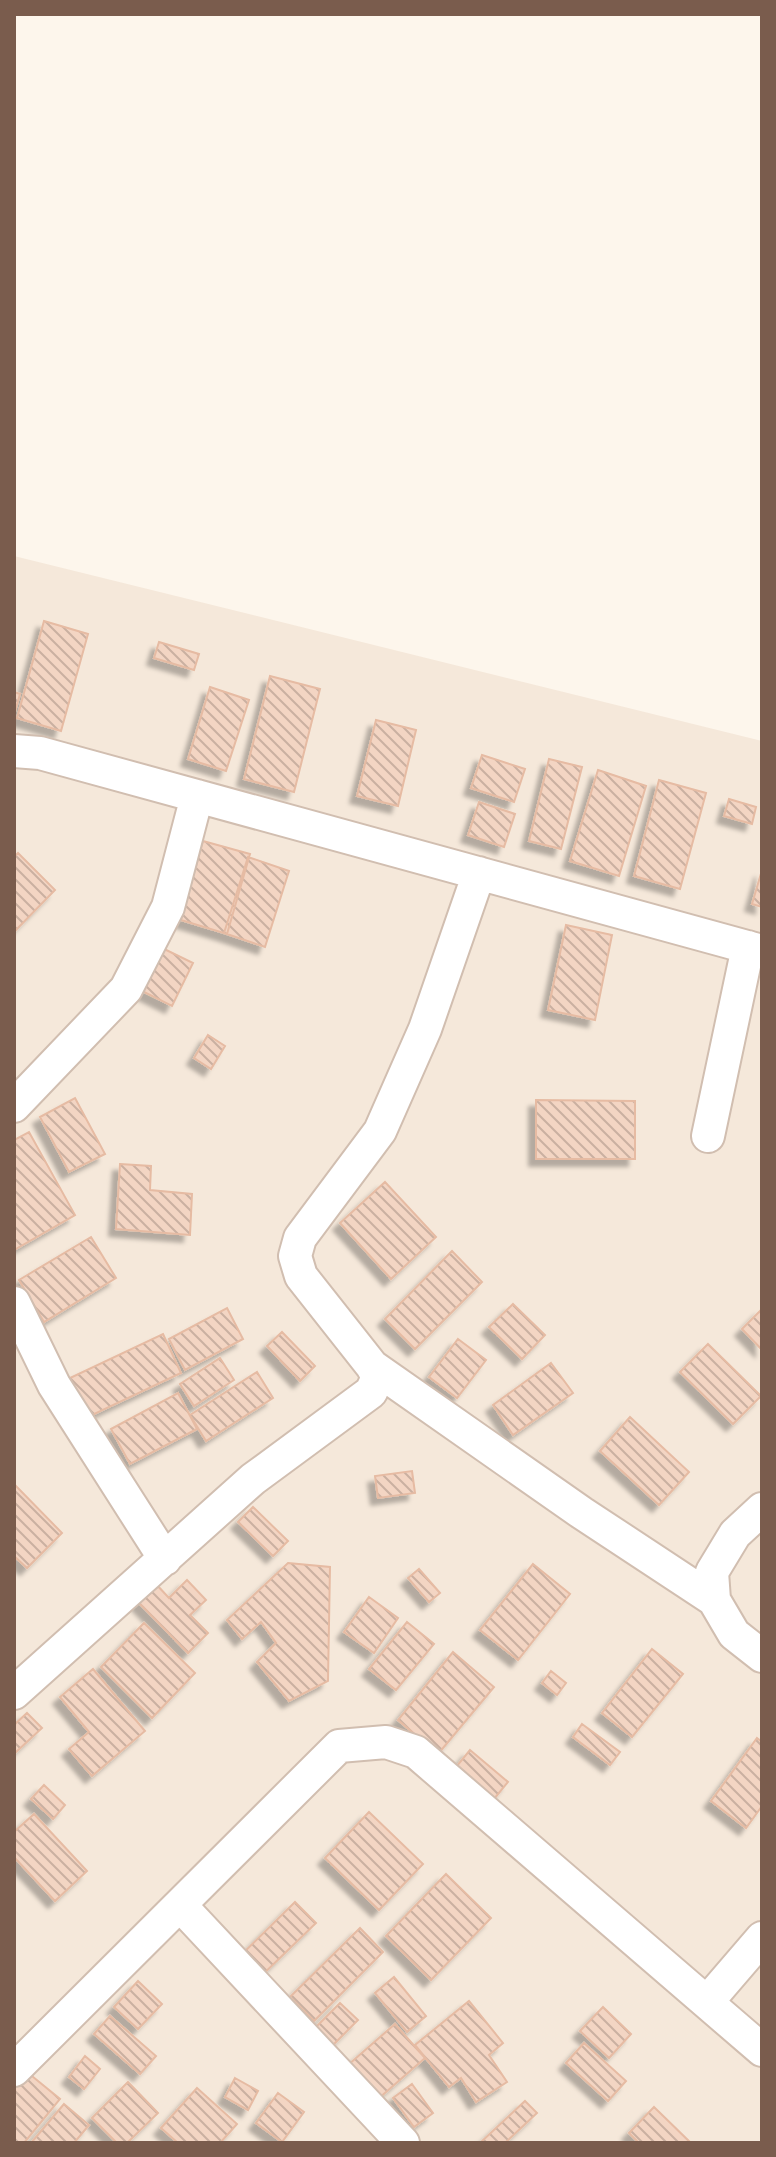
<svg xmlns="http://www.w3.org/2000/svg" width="776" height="2157" font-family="'Varela Round',sans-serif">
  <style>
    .residential { fill: #f5e8da }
    .building { fill: url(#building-back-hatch); stroke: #e6bba3; stroke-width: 2; filter: url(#shadow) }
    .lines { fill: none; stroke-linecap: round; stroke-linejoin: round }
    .minor-casing { stroke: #d1beb0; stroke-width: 36 }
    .minor { stroke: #fff; stroke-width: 32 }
  </style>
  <defs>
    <pattern id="building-back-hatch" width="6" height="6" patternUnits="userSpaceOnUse" patternTransform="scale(2)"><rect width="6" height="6" fill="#f3d5c3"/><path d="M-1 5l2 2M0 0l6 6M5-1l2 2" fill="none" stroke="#cab0a1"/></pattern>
    <filter id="shadow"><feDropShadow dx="-7" dy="7" stdDeviation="2" flood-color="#0004"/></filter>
  </defs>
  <rect width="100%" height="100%" fill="#fdf6ec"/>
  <path class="residential" d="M14,556l748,185v1402h-748z"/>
  <path class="building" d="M44,621l44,13 -27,97 -44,-13z
    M159,642l40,12 -5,16 -40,-12z
    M270,676l50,13 -26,103 -50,-13z
    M210,687l39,13 -23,71 -38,-12z
    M14,692l6,2 -6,21z
    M376,720l40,10 -18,76 -41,-10z
    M482,755l43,14 -11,33 -43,-14z
    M549,759l33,8 -21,82 -32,-8z
    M598,770l48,16 -27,90 -49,-15z
    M659,780l47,13 -26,96 -46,-13z
    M729,799l27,8 -4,17 -28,-8z
    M479,802l36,12 -11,33 -36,-12z
    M203,841l47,13 -23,80 -46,-14z
    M18,853l37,37 -41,42v-75z
    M248,857l41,14 -24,76 -41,-14z
    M762,870v37l-10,-3z
    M566,925l46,10 -17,85 -47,-10z
    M158,946l35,17 -21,43 -34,-17z
    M208,1035l17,11 -14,23 -17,-11z
    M75,1098l30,56 -36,18 -29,-55z
    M536,1100l99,1v58h-99z
    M29,1132l46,83 -61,35v-110z
    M120,1164l31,2 -1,24 42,4 -2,41 -74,-6z
    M385,1182l51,55 -45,42 -51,-56z
    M91,1237l25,41 -72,44 -25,-42z
    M452,1251l30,31 -67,67 -30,-30z
    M513,1304l32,31 -23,24 -33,-32z
    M227,1308l16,31 -58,31 -16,-31z
    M762,1309v41l-20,-21z
    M282,1332l33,34 -15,15 -33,-35z
    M163,1334l18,39 -93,44 -18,-39z
    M458,1339l28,21 -29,38 -28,-21z
    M708,1344l53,52 -28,28 -53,-52z
    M220,1358l14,22 -40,26 -14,-22z
    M551,1363l22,30 -60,42 -20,-30z
    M257,1372l16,26 -67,43 -16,-26z
    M178,1393l19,36 -67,35 -19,-35z
    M630,1417l59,55 -30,33 -59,-54z
    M412,1471l3,22 -37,5 -3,-22z
    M14,1484l48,49 -35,35 -13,-12z
    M253,1507l35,34 -15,15 -35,-34z
    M288,1563l42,4 -2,114 -39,20 -32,-39 19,-19 -15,-21 -19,17 -15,-19z
    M533,1564l37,30 -52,66 -38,-30z
    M419,1569l21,24 -11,9 -21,-24z
    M187,1580l19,20 -16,15 18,18 -20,20 -50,-51 18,-18 13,14z
    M369,1597l29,21 -24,35 -30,-21z
    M407,1622l27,22 -38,46 -27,-21z
    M144,1623l51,50 -43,45 -51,-51z
    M652,1649l31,25 -51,63 -30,-24z
    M453,1652l41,35 -56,67 -40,-34z
    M93,1669l52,62 -53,45 -23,-27 20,-17 -29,-35z
    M551,1671l15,12 -9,12 -15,-12z
    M27,1713l15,15 -26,24 -2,-2v-25z
    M582,1724l38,28 -10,13 -37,-28z
    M757,1738l5,4v64l-16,22 -35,-27z
    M470,1750l38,32 -14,17 -38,-32z
    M44,1785l21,20 -12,14 -22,-20z
    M369,1812l54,52 -44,46 -54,-52z
    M34,1814l53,57 -32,30 -41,-44v-25z
    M446,1874l45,44 -60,62 -45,-44z
    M295,1902l21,21 -61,59 -20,-21z
    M360,1928l23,24 -69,69 -24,-24z
    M394,1977l32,39 -19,16 -32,-39z
    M138,1981l24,23 -24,25 -24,-22z
    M469,2001l34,42 -14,12 18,27 -31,20 -15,-24 -12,9 -34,-42z
    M340,2003l18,17 -25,25 -17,-18z
    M603,2007l28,27 -22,24 -29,-27z
    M110,2016l46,40 -16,18 -46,-40z
    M395,2024l30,34 -47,41 -30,-34z
    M584,2043l42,38 -18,20 -42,-38z
    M85,2056l15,13 -16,20 -15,-12z
    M27,2072l33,27 -36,44h-10v-54z
    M235,2078l23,13 -10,19 -23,-13z
    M128,2082l30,31 -31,30h-10l-25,-25z
    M412,2084l21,29 -19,14 -21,-29z
    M197,2088l40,36 -17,19h-42l-17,-15z
    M278,2093l26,19 -22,30 -26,-19z
    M525,2101l12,12 -32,30h-25z
    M64,2104l25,21 -15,18h-43z
    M654,2107l36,35 -1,1h-50l-10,-10z"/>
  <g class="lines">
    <defs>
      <path id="minor" d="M14,751l26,2 722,198
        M14,1106l112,-117 42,-82 29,-111
        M708,1136l40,-189
        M14,1303l40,82 111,174
        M372,1366l210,147 132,87
        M762,1509l-27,25 -23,38 2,28 20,34 28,22
        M14,1693l239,-214 118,-87 7,-15 -6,-11 -71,-90 -6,-20 5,-18 80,-107 45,-102 54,-156
        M180,1905l223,238
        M707,2002l55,-64
        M14,2070l325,-324 47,-4 30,10 346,298"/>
    </defs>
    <use href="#minor" class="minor-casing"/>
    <use href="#minor" class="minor"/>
  </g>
  <rect width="776" height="2157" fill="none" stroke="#7a5c4d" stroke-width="32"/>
</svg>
